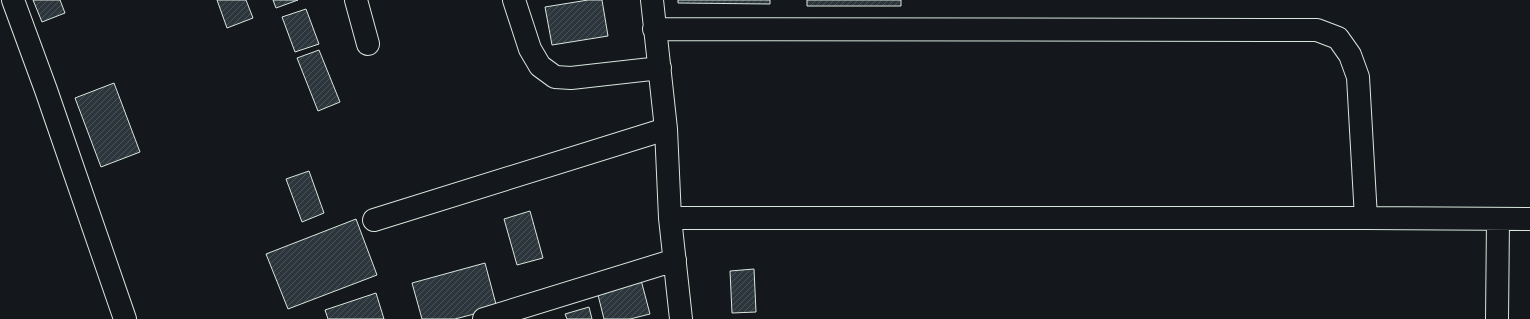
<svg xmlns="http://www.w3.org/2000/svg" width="1530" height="319" font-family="'PT Sans',sans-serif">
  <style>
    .building { fill: url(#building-hatch); stroke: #d8e6dc }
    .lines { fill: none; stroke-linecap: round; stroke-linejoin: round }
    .minor-casing { stroke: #d8e6dc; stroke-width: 24 }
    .minor { stroke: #14181c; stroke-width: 22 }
  </style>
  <defs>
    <pattern id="building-hatch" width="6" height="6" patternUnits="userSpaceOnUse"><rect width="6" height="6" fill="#2c363c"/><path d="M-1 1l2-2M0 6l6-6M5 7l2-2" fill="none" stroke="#4a5358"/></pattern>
  </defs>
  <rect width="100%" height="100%" fill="#14181c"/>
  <path class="building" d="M33,0h27l5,13 -23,9z
    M217,0h29l7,18 -26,10z
    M273,0h25l-22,8z
    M588,0h14l6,36 -56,9 -7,-38z
    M678,0h92v4l-92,-1z
    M807,0h94v6h-94z
    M306,9l13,35 -24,8 -13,-35z
    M319,50l21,52 -22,9 -21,-53z
    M114,83l26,69 -39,15 -26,-69z
    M309,171l15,42 -22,9 -16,-43z
    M530,211l13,47 -26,7 -13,-46z
    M356,219l21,56 -89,34 -22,-55z
    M485,263l12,45 -42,11h-33l-10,-36z
    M754,269l2,43 -24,1 -2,-42z
    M641,280l9,34 -20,5h-26l-7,-28z
    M376,293l8,26h-56l-3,-9z
    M589,307l3,12h-25l-2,-5z"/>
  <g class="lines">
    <defs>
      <path id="minor" d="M13,0l33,90 79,229
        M356,0l12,44
        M514,0l16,49 10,17 15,11 16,1 89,-10
        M652,0l14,129 4,89 11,101
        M654,29l663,1 21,8 12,17 8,22 8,141
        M670,218h696l164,1
        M374,220l292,-91
        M484,319l191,-59
        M1497,319l1,-99"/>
    </defs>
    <use href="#minor" class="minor-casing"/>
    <use href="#minor" class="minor"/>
  </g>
</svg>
